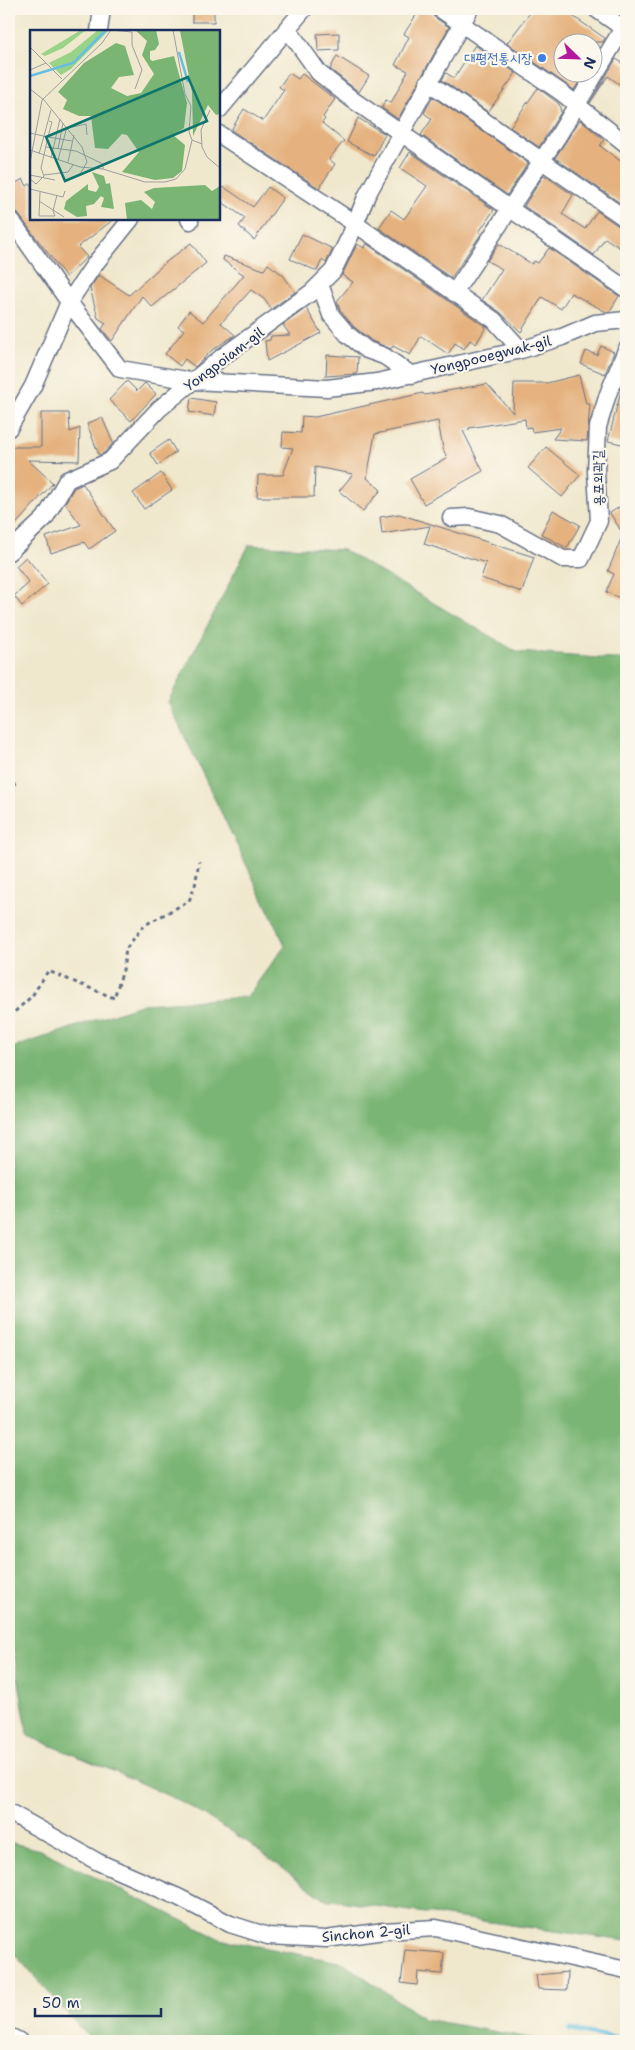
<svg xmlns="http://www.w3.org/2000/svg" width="635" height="2050" font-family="'Shantell Sans','Poor Story',sans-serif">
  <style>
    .forest { fill: #7ab574; stroke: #4a7269 }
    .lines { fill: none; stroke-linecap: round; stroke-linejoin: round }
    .stream { stroke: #66bfe3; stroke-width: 5 }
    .building { fill: #e5b27f }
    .minor-casing { stroke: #667085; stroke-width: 19 }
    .path { stroke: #667085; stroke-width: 3; stroke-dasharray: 4 4; stroke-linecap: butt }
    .minor { stroke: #fff; stroke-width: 16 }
    .shop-dot { fill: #3f7fe0; stroke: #fbf7ec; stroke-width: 2 }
    .labels { text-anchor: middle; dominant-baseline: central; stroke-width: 4.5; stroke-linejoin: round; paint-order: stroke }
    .shop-label { font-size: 14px; fill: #366cbe; stroke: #fbf7ec; text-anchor: end }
    .street-label { font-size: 14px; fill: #1b2f5e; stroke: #fbf7ec }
    .inset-river { fill: none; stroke: #66bfe3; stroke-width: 2.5 }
    .inset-road { fill: none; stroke: #9b9ea1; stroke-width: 1 }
    .view { fill: #0f766e; fill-opacity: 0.15; stroke: #0f766e; stroke-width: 2.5 }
    .inset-edge { fill: none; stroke: #1b2f5e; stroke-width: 2.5 }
  </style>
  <rect width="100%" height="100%" fill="#fbf7ec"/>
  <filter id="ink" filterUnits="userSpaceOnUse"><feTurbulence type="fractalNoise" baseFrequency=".02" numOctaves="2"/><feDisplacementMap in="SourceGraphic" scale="10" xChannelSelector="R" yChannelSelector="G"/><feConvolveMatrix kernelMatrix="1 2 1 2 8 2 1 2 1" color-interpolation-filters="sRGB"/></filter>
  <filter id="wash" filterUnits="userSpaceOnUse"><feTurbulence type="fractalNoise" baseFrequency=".0096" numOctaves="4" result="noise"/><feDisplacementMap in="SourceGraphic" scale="20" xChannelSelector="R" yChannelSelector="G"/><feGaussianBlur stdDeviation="1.12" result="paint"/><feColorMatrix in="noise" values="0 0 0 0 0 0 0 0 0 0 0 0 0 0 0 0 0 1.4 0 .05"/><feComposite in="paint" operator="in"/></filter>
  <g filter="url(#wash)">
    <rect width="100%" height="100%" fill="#f0e8cd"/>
    <path class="forest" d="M249,545l94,5 174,102 109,8v1281l-302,-42 -75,-56 -63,-39 -63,-29 -95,-39 -19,-113v-574l134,-45 104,-7 38,-52 -117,-243z
      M9,1842l31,8 180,89 124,24 80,56 123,22h-455l-83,-93z"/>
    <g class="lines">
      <path class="stream" d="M570,2030l56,10"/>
    </g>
    <g id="blocks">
      <path class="building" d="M192,9h22v13h-22z
        M420,9h10l4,8 15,10 -51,92 -16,-11 3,-8 6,3 17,-32 -13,-6 14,-28 -5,-3z
        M533,9h29l43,29 -2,4h-10l7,5 -8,12v-17h-30v30h23l-11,18 -67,-47z
        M339,33v17l-21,1 -1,-17z
        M475,45l41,28 -28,39 -46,-32 4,-7 8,5z
        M337,56l32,20 -10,16 -29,-23z
        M616,59l10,6v24l-18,-13 -18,27z
        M289,73l9,6 4,-5 33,25 -12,18 2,2 -3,4 22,18 -15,18 6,5 -16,24 -88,-58 13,-21 19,12 21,-31 -5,-3z
        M538,88l21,16 2,8 -22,35 -29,-20z
        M433,97l95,66 -21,32 -86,-60 11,-16 -8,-6z
        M358,118l27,16 -11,22 -27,-14z
        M580,120l24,20 -4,6 26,19v42l-71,-49z
        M410,152l84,58 -15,22 2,2 -30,44 -72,-50 12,-18 13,9 23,-33 -27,-18z
        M544,175l29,20 -11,19 23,15 12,-18 23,16 6,2v23l-21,-14 -11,17 -70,-49z
        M23,179l4,7 4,-3v36h83l-36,28 9,10 -21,20 -57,-75v-15z
        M224,187l29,20 15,-20 15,11 -29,42 -15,-14 6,-8 -26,-18v-6z
        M302,234l31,15 -7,14 -4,-3 -5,11 -27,-12z
        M191,243l15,20 -54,44 -10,-11 -30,45 -1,-1 -9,-11 4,-6 -8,-5 -8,-30 9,-13 30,20 36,-32z
        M357,244l7,4 3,-4 119,83 -10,17 -6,-4 -6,9 -9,-6 -7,11 -27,-18 -11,19 -17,-9 -2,3 -19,-8 -18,-14 -14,-17 -3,-9 16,-19 -11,-7z
        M499,244l33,20 2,-3 4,2 11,-15 70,48 -9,15 -4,1 -35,-19 -10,16 -19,-12 -21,35 -21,-20 -18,-12 20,-31 -15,-8z
        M224,256l40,14 4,-6 15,11 12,17 -24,17 -7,-10 -13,-9 -30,33 14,12 -24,16 -16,16 -10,-8 -5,7 -15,-12 19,-24 -6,-4 11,-15 14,11 41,-47 -21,-15z
        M306,308l15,25 -54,28 -2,-20 5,-1 1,-4 19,-1 -7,-10z
        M601,346l13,6 -9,22 -24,-10 5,-13 11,4z
        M327,355l31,2 -1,17 -31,2z
        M579,375l7,29h4l-3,37 -34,-2 8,-11 -29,4 -1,-5 -5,1 -1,-9 -56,9v2l-6,1 20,40 -59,33 -14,-25 37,-21 -4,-9 -5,-28 -63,13 -8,44 14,12 -18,21 -24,-20 14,-17 -38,-7 -1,30h-57l1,-22h25l10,-27 -11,-1 1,-15 18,1 1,-17 13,1 108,-24 1,2 63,-11 26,29 1,-30h33z
        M127,381l10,10 8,-8 11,11 -25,27 -22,-21z
        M622,387h4v58l-18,-4z
        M191,398l25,4 -2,14 -25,-4z
        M41,413h28l1,19 10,-4 -1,33 -51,-1 25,23 -44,49 1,-87 3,2h28z
        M102,417l11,26 -9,10 -5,2 -12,-31z
        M169,440l7,12 -18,13 -8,-12z
        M546,447l34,28 -18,22 -34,-29z
        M161,473l11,17 -28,19 -11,-16z
        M83,484l32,47 -26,18 -5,-7 -33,11 -5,-16 35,-12 -16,-22 9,-15z
        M626,503v88l-3,8 -17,-7 8,-18 -6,-3 15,-37 -13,-21z
        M553,510l27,15 -13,23 -26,-14z
        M399,514l135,43 -12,35 -41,-14 5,-15 -62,-19 6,-18 -48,8 -2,-17z
        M26,557l22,27 -26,22 -8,-10 15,-13 -13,-17z
        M405,1950l39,3 -2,21 -24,-2 -1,13 -16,-2z
        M568,1972l-1,18 -29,-1 -2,-14z"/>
    </g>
  </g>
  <g filter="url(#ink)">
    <use href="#blocks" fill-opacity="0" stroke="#667085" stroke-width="1"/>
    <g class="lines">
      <defs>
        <path id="minor" d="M440,9l122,84 64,51
          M287,28l32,45 34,27 273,189
          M99,31l3,-22
          M428,82l198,137
          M219,110l85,-101
          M219,134l135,89 140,97 27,30
          M9,217l60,85 51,67 73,12 134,7 50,-6 144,-32 41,-13 33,-14 31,-3
          M189,219l1,2
          M320,284l11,31 16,19 20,16 17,6 28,19
          M454,293l104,-157 65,-108 -27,-19
          M9,428l24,-42 36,-84 25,-37 37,-46
          M451,518l18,-1 31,7 63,35h18l18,-38 -3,-49 2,-45 10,-33 18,-44
          M9,552l36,-34 22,-38 43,-19 49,-52 63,-52 90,-65 21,-21 17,-35 17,-41 103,-186
          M9,1812l89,50 80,35 52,27 38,12 58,3 58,-8 52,-3 190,42
          M9,2036l10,5"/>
      </defs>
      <use href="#minor" class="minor-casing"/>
      <path class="path" d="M9,766l6,20 -6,11
        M9,1017l23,-21 16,-25 66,27 9,-28 3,-21 17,-23 46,-25 6,-15 4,-25"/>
      <use href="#minor" class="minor"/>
    </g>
  </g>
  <circle class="shop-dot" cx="542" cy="58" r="5"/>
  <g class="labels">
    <g class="shop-label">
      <text x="532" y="58">대평전통시장</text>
    </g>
    <g class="street-label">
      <text transform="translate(491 355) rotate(-14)">Yongpooegwak-gil</text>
      <text transform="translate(224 359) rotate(-37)">Yongpoiam-gil</text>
      <text transform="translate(598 478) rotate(-91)">용포외곽길</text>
      <text transform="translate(366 1933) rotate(-5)">Sinchon 2-gil</text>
    </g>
  </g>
  <g transform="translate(30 30)">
    <rect width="190" height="190" fill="#f0e8cd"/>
    <path d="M51,0h5l-23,18 -18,8 -4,-2zM68,0h11l-38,39 -10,6 -12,-12 22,-11z" fill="#98d388"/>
    <path d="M105,0h21l3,14 -4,6 -5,1v8l2,2 22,-5 13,47 -3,25 -11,7 12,10 -3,26 -9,7 -18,2 -33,-8 17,-20 -12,-17 -5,-1 -14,15 -13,-1 -4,-32h-12l-16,-7 4,-9 -9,-8 26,-29 32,-20 9,3 9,29 -15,2 -8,11 16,8 14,-3 13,-19 -12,-19 5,-14zM190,0v84l-4,1 -8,-10 -15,31 -1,-44 -12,-61zM62,142l12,4 2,8 4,-1 4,26 -13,-2 3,-9 -3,-2 -7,8 -8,2 1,10 -10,1 -13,-8 2,-8 22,-17v6l8,2 3,-5zM175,155l7,6 8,-5v34h-93l-2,-17 16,-3 11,9 3,-7 -11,-10 10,-4z" fill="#7ab574"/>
    <path class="inset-river" d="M149,22l9,30M0,46l43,-13 33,-33"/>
    <path class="inset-road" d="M81,0l21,2v13l10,25 -7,19M143,0l12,64 6,12 -2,26 3,8 10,4M0,17l32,32M0,40l16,-7M0,59l14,11 38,47 5,15 -8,14M180,80l-9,20 1,17 5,10 13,11M38,98l18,-4 1,11M0,103l18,4 4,-15 -3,-1M16,117l30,4 27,13v5M28,119l5,-26M0,120l50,17 23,2 42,13h20l11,-3 9,-10 7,-29M9,124l12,-44M21,128l9,-39M28,130l9,-33M0,132l12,-62 60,-57 9,-13M38,132l6,-27M0,145l25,5M14,145l24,-3 5,-7M0,149l6,5 8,-8 -3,-8 7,-31 24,4M0,159l33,8 2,-6M10,162l-1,24h16l-2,-5 4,-16M9,171l25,16"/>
    <path class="view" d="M158,47l19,44 -142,60 -19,-44z"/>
    <rect width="190" height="190" class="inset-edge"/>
  </g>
  <rect width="635" height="2050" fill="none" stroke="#fbf7ec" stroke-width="30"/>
  <g transform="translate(578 58) rotate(113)"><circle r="24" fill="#fbf7ec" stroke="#a1a7b3"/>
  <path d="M0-4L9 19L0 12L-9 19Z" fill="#b5179e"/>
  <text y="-8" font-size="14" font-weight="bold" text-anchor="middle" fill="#1b2f5e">N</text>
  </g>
  <path d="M35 2008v8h126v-8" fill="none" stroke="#1b2f5e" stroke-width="2.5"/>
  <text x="42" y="2008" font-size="15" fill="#1b2f5e" stroke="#fbf7ec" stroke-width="4" paint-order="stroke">50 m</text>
</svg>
